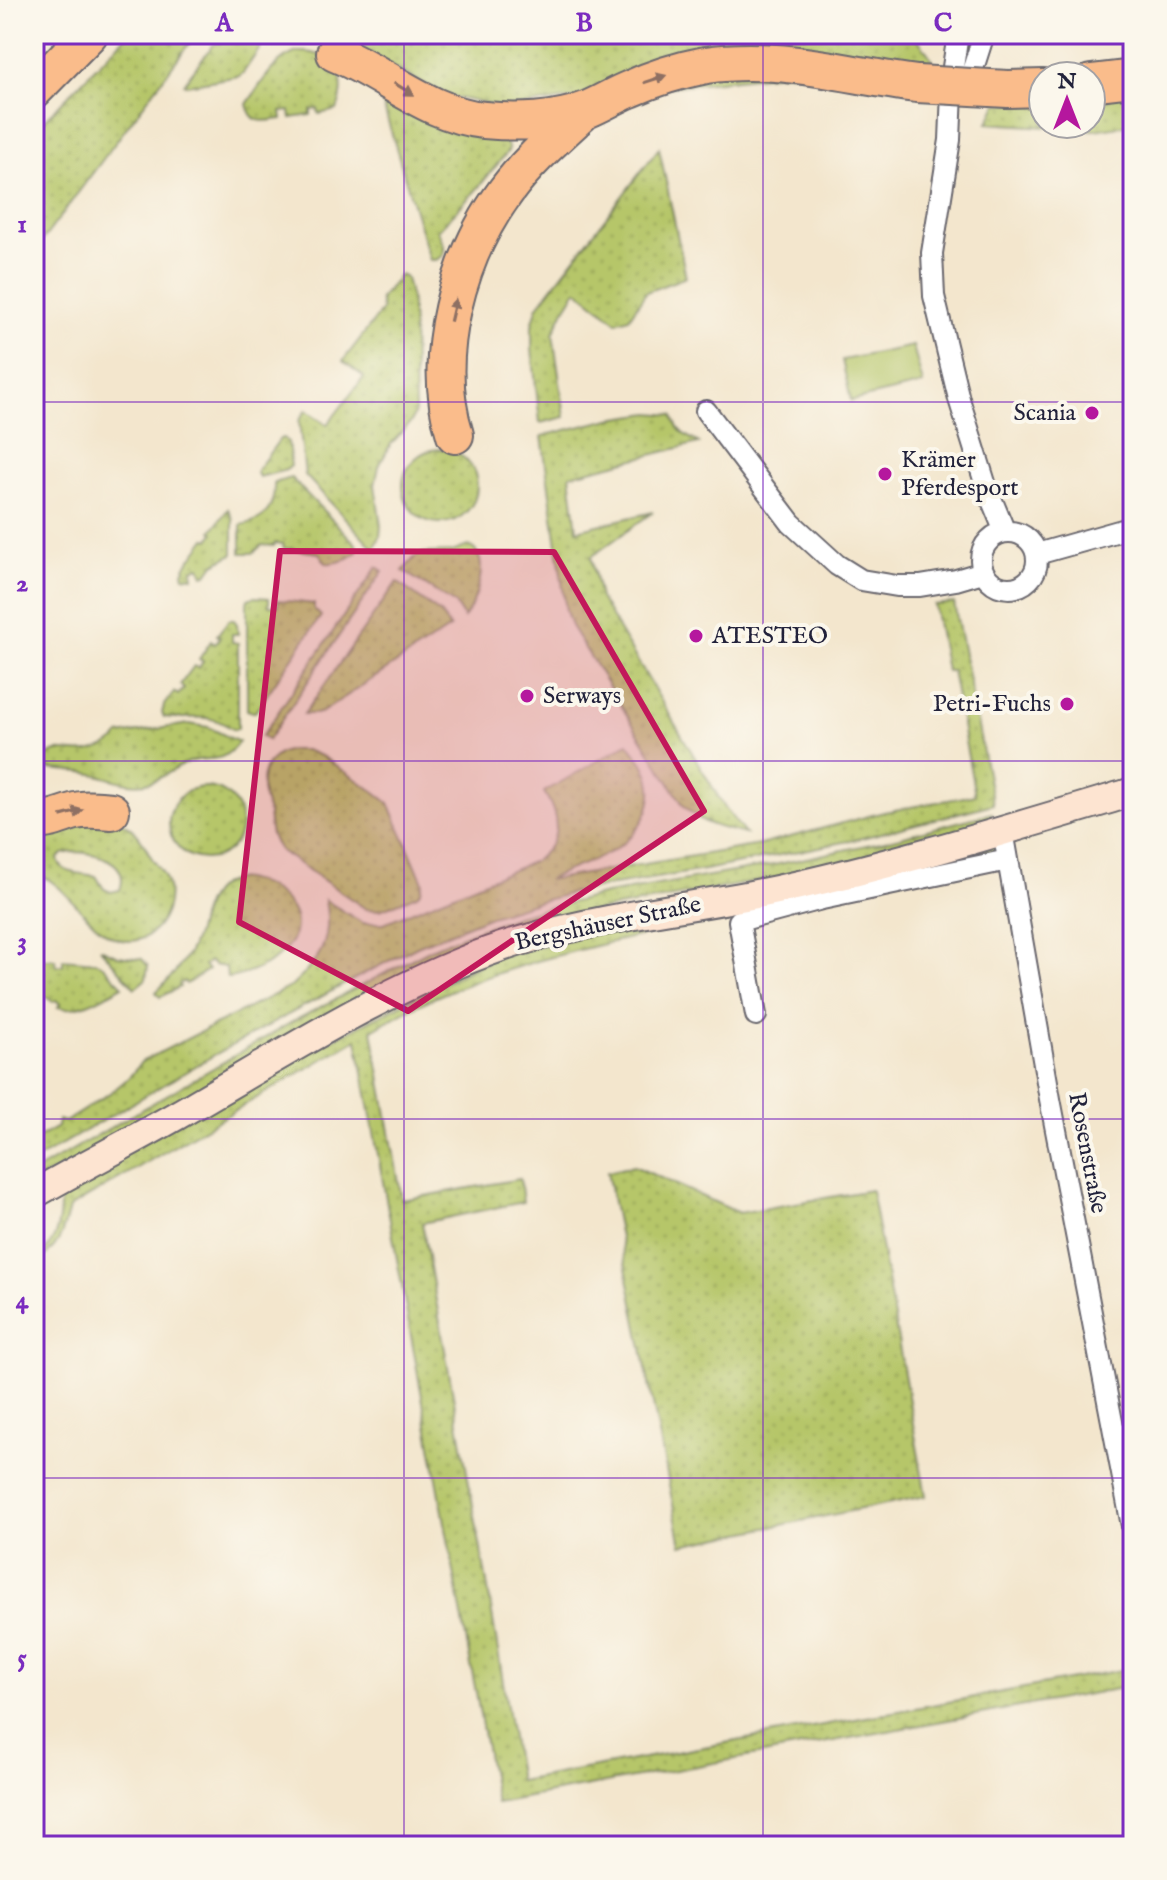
<svg xmlns="http://www.w3.org/2000/svg" width="1167" height="1880" font-family="'IM FELL English',serif">
  <style>
    .grass { fill: url(#grass-dots); stroke: #6c7452; stroke-width: 2; fill-rule: evenodd }
    .pitch { fill: #b6c669; stroke: #6c7452; stroke-width: 2 }
    .lines { fill: none; stroke-linecap: round; stroke-linejoin: round }
    .minor-casing { stroke: #6b676e; stroke-width: 24 }
    .secondary-casing { stroke: #6b676e; stroke-width: 32 }
    .motorway-casing { stroke: #6b676e; stroke-width: 40 }
    .minor { stroke: #fff; stroke-width: 20 }
    .secondary { stroke: #fde4d1; stroke-width: 28 }
    .motorway { stroke: #fabc8b; stroke-width: 36 }
    .motorway-bridge-casing { stroke: #6b676e; stroke-width: 40; stroke-linecap: butt }
    .motorway-bridge { stroke: #fabc8b; stroke-width: 36 }
    .oneway { fill: #8e6f63 }
    .marked { fill: #c2185b; fill-opacity: 0.2; stroke: #c2185b; stroke-width: 6; stroke-linejoin: round }
    .grid { fill: none; stroke: #7b2cbf; stroke-width: 2; stroke-opacity: 0.55 }
    .poi-dot { fill: #b5179e; stroke: #fbf7ec; stroke-width: 3 }
    .labels { text-anchor: middle; dominant-baseline: central; stroke-width: 8; stroke-linejoin: round; paint-order: stroke }
    .poi-label { font-size: 24px; fill: #22223b; stroke: #fbf7ec; text-anchor: start }
    .street-label { font-size: 24px; fill: #22223b; stroke: #fbf7ec }
    .neatline { fill: none; stroke: #7b2cbf; stroke-width: 3 }
    .grid-label { font-size: 26px; text-anchor: middle; font-weight: bold; fill: #7b2cbf }
  </style>
  <defs>
    <pattern id="grass-dots" width="8" height="8" patternUnits="userSpaceOnUse" patternTransform="scale(2)"><rect width="8" height="8" fill="#b6c669"/><path d="M2 2h.1M6 6h.1" fill="none" stroke="#9caa5c" stroke-width="1.8" stroke-linecap="round"/></pattern>
  </defs>
  <rect width="100%" height="100%" fill="#fbf7ec"/>
  <filter id="ink" filterUnits="userSpaceOnUse"><feTurbulence type="fractalNoise" baseFrequency=".0125" numOctaves="2"/><feDisplacementMap in="SourceGraphic" scale="16" xChannelSelector="R" yChannelSelector="G"/><feConvolveMatrix kernelMatrix="1 2 1 2 8 2 1 2 1" color-interpolation-filters="sRGB"/></filter>
  <filter id="wash" filterUnits="userSpaceOnUse"><feTurbulence type="fractalNoise" baseFrequency=".006" numOctaves="4" result="noise"/><feDisplacementMap in="SourceGraphic" scale="32" xChannelSelector="R" yChannelSelector="G"/><feGaussianBlur stdDeviation="1.8" result="paint"/><feColorMatrix in="noise" values="0 0 0 0 0 0 0 0 0 0 0 0 0 0 0 0 0 1.4 0 .05"/><feComposite in="paint" operator="in"/></filter>
  <g filter="url(#wash)">
    <rect width="100%" height="100%" fill="#f3e6cd"/>
    <path class="grass" d="M128,34h68l-162,218v-121z
      M320,34h594l16,22 6,15 -71,-7 -282,33 -76,11 -63,-13 -101,-55z
      M232,37l26,4 4,4 -19,28 -4,3 -52,9 -3,-2 29,-38z
      M298,52c37,-1 52,25 39,58l-18,4 -1,-5 -7,1v5l-20,3 -1,-7 -9,1 1,7c-18,2 -30,7 -35,-15 14,-19 26,-45 51,-52z
      M1133,90v34l-39,6 -106,-7 9,-19 46,-3v23h48v-27z
      M381,98h7l116,39 5,13 -32,39 -39,41 6,16v9l-8,5h-6z
      M659,148l27,129 -40,15 -17,26 -12,4 -40,-32 -14,22 -10,22 12,83 -25,6 -8,-74v-24l6,-19z
      M400,275l6,3 5,22 2,27 2,85 -4,10 -21,23 -11,21 -4,19 6,41 -1,11 -6,12 -69,-74 -6,-54 7,-11 21,15 37,-48 -21,-16 39,-51 -2,-11z
      M650,413l23,2c4,17 11,20 26,28l-129,32 7,55 76,-18 -62,45 9,41 125,210 20,26c-27,-7 -41,-8 -61,-28l-113,-180 -5,-15 -24,-175 68,-17z
      M284,438l4,4 3,24 -5,4 -27,7 -2,-4v-3l23,-31z
      M403 486a37 37 0 1 1 74 0a37 37 0 1 1-74 0Z
      M291,478l65,66 1,8c-9,8 -19,12 -31,11l-7,-10 -36,-5v-4l-8,-1 -1,3 -12,-1 -9,8h-12v-28c25,-4 34,-18 33,-42z
      M228,509l5,11v34l-19,10 -7,10 -4,1 -3,-8 -8,2 1,8 -9,-1 -1,-4 4,-8 19,-26 3,2 5,-7 -2,-2z
      M468,546c25,9 8,57 -4,72l-9,-14 -52,-33 12,-14 9,-4 28,-1z
      M377,567l6,4 -115,169 -6,-4z
      M397,582l44,32 9,14 -128,84 -7,2h-11z
      M254,597l15,1v8h9v-6l36,4v5l7,7 -66,96h-2l-6,-2v-107l1,-4z
      M954,603l39,201 -139,36 -144,29 -126,21 -51,13 -45,14 -71,29 -76,40 -125,68 -182,107v-21l23,-13 1,-7 7,2c26,-18 59,-33 76,-60l151,-76c28,-26 41,-46 33,-86l38,23h21l148,-61c30,-19 29,-42 12,-70l84,-49c6,9 14,17 18,26 16,32 -8,68 -36,83 -19,11 -44,17 -62,28l212,-35 124,-33 91,-17 -23,-124h-6l-12,-66z
      M229,620h5l3,4 1,10h-6v8l6,1v85l-4,2c-28,-20 -42,-9 -70,-13l-2,-4 2,-8 10,-13 4,3 6,-6 -4,-4 14,-19 5,2 4,-7 -4,-2 12,-18 4,3 5,-7 -3,-2z
      M189,724l19,3 31,15c-19,24 -26,13 -50,20 -14,5 -25,16 -39,20 -20,6 -43,-6 -62,-9 -16,-3 -34,-2 -50,-6v-4c4,-4 10,-9 16,-11 7,-3 12,0 19,0 16,2 37,-4 47,-17z
      M289,750h16l18,7 52,35 14,11 34,79 -2,9 -4,4 -37,15 -14,-1 -87,-59c-10,-13 -9,-22 -11,-36 -1,-7 -4,-13 -5,-19 -4,-22 4,-39 26,-45z
      M169 823a36 36 0 1 1 72 0a36 36 0 1 1-72 0Z
      M992,813l-2,12 -148,41 -263,48 -545,267v-9l260,-151 139,-73 49,-20 34,-12 90,-22 173,-30 106,-23z
      M116,820c19,7 25,18 34,35 6,11 16,18 18,32 5,32 -23,67 -57,49 -19,-10 -38,-37 -55,-51l-8,-6 -14,-4v-46zM72,852c21,0 59,8 48,38l-9,2 -7,-3 -8,-13c-13,-3 -37,-1 -38,-18l5,-4z
      M992,845l3,4 -1,4 -9,7c-97,21 -194,43 -291,64 -110,24 -226,47 -322,106l30,170 118,-21 3,23 -101,21 65,360 32,198 614,-113v18l-637,117 -139,-764 -288,169c-6,26 -10,41 -35,56v-4c19,-13 25,-30 26,-52 0,-8 0,-13 3,-20l204,-116 233,-117z
      M233,880c16,-2 28,2 41,11 54,38 -3,82 -47,87l-1,-11 -12,-2 -5,-4 -5,5 4,4 -22,14 -2,-3 -5,3 1,3 -20,10 -4,-5c13,-12 24,-24 33,-40 14,-25 10,-63 44,-72z
      M100,948l18,8 24,3 6,7 -2,13 -11,9z
      M34,959h21l1,7 7,-1v-6l33,3 5,2 22,22c-19,10 -44,27 -65,21l2,-3 -4,-4 -3,2 -19,-15z
      M634,1166l105,47 132,-23 55,306 -245,49 -74,-373z"/>
    <path class="pitch" d="M913,346l10,38 -72,17 -9,-41z"/>
  </g>
  <g filter="url(#ink)">
    <g class="lines">
      <defs>
        <path id="minor" d="M958,34l-5,33 -3,73 -18,113 2,43 25,103 27,87 19,46
          M965,94l19,-60
          M706,411l85,112 46,42 24,15 36,6h23l36,-6 27,-8
          M981 560a28 28 0 1 1 56 0a28 28 0 1 1-56 0Z
          M1037,554l96,-27
          M1003,831l47,268 83,432
          M756,1015l-17,-94 83,-22 186,-39"/>
        <path id="secondary" d="M34,1194c52,-30 107,-57 159,-88 93,-54 193,-117 294,-154 94,-34 193,-42 290,-62 120,-26 238,-63 356,-98"/>
        <path id="motorway" d="M335,53c50,20 94,62 149,67 32,3 72,2 102,-10 15,-6 29,-15 44,-21 24,-11 50,-19 76,-24 72,-11 140,10 211,19
          M1091,83l42,-5
          M1008,89l35,-1
          M34,90l55,-56
          M455,435c-25,-79 3,-179 51,-244 22,-30 50,-54 77,-79
          M34,821c15,0 25,-5 38,-9 13,-4 26,-2 39,-1"/>
      </defs>
      <use href="#minor" class="minor-casing"/>
      <use href="#secondary" class="secondary-casing"/>
      <use href="#motorway" class="motorway-casing"/>
      <use href="#minor" class="minor"/>
      <use href="#secondary" class="secondary"/>
      <use href="#motorway" class="motorway"/>
      <defs>
        <path id="motorway-bridge" d="M917,84l91,5"/>
      </defs>
      <use href="#motorway-bridge" class="motorway-bridge-casing"/>
      <use href="#motorway-bridge" class="motorway-bridge"/>
    </g>
    <defs><path id="oneway-solid" d="M-6-.8H1V-3.2L6.5 0L1 3.2V.8H-6Z" transform="scale(2)"/></defs>
    <g class="oneway">
      <use href="#oneway-solid" transform="translate(655 79) rotate(-18)"/>
      <use href="#oneway-solid" transform="translate(404 89) rotate(31)"/>
      <use href="#oneway-solid" transform="translate(453 310) rotate(-77)"/>
      <use href="#oneway-solid" transform="translate(72 813) rotate(-15)"/>
    </g>
  </g>
  <path class="marked" d="M280,551l274,1 150,259 -296,200 -169,-89z"/>
  <path class="grid" d="M404,34v1812M763,34v1812M34,402h1099M34,761h1099M34,1119h1099M34,1478h1099"/>
  <g class="poi-dot">
    <circle cx="1092" cy="413" r="8"/>
    <circle cx="885" cy="474" r="8"/>
    <circle cx="696" cy="636" r="8"/>
    <circle cx="527" cy="696" r="8"/>
    <circle cx="1067" cy="704" r="8"/>
  </g>
  <g class="labels">
    <g class="poi-label">
      <text x="1076" y="413" text-anchor="end">Scania</text>
      <text x="901" y="460">Krämer<tspan x="901" dy="28">Pferdesport</tspan></text>
      <text x="712" y="636">ATESTEO</text>
      <text x="543" y="696">Serways</text>
      <text x="1051" y="704" text-anchor="end">Petri-Fuchs</text>
    </g>
    <g class="street-label">
      <text transform="translate(608 924) rotate(-12)">Bergshäuser Straße</text>
      <text transform="translate(1087 1153) rotate(79)">Rosenstraße</text>
    </g>
  </g>
  <rect width="1167" height="1880" fill="none" stroke="#fbf7ec" stroke-width="88"/>
  <g transform="translate(1067 100)"><circle r="38" fill="#fbf7ec" stroke="#a4a2a5" stroke-width="2"/>
  <path d="M0-6L14 30L0 20L-14 30Z" fill="#b5179e"/>
  <text y="-12" font-size="22" font-weight="bold" text-anchor="middle" fill="#22223b">N</text>
  </g>
  <rect x="44" y="44" width="1079" height="1792" class="neatline"/>
  <g class="grid-label">
    <text x="224" y="31">A</text>
    <text x="584" y="31">B</text>
    <text x="943" y="31">C</text>
    <text x="22" y="232">1</text>
    <text x="22" y="591">2</text>
    <text x="22" y="949">3</text>
    <text x="22" y="1308">4</text>
    <text x="22" y="1666">5</text>
  </g>
</svg>
